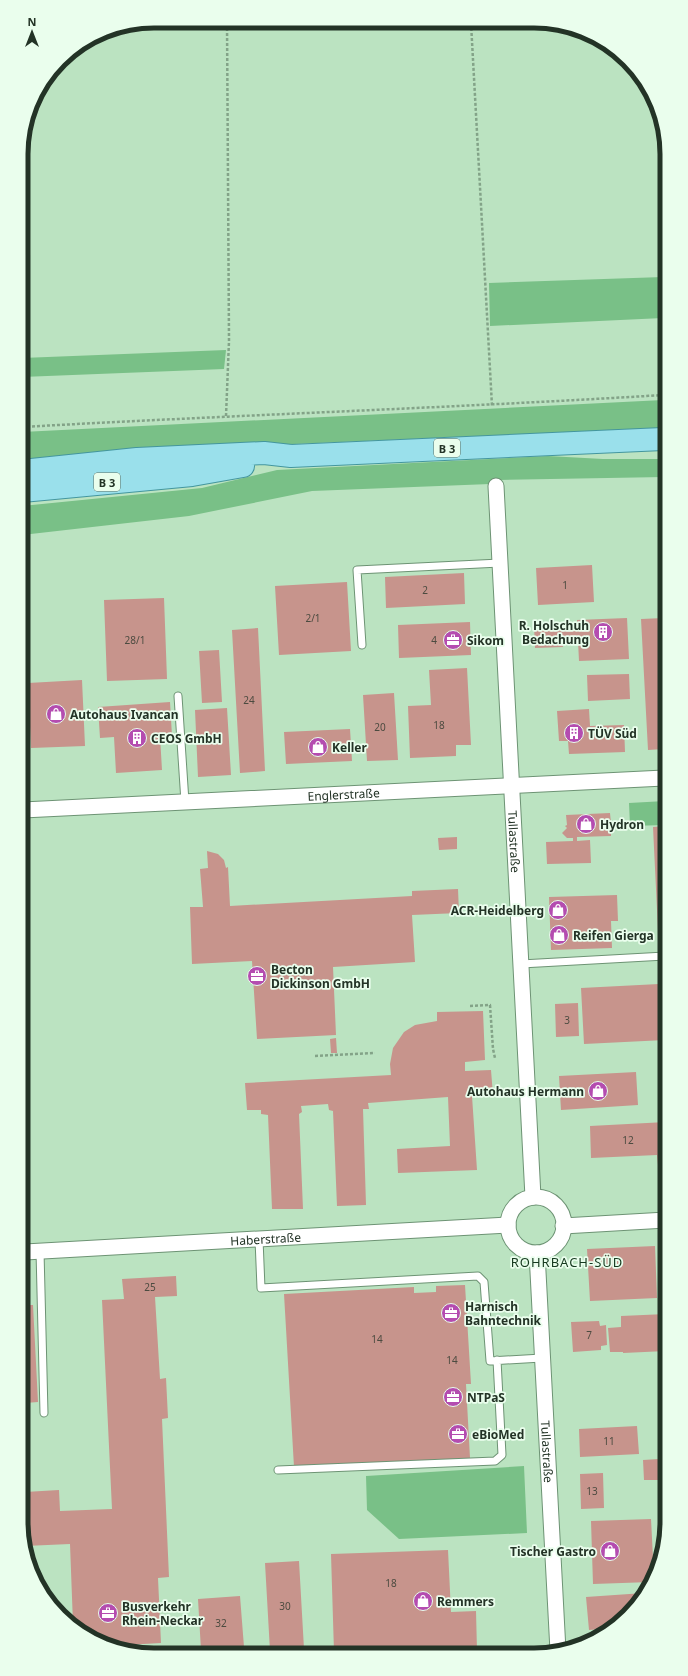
<svg xmlns="http://www.w3.org/2000/svg" width="688" height="1676" font-family="'Noto Sans',sans-serif">
  <style>
    .green { fill: #79c087 }
    .building { fill: #c7948c }
    .lines { fill: none; stroke-linecap: round; stroke-linejoin: round }
    .service-casing { stroke: #6d9374; stroke-width: 9 }
    .minor-casing { stroke: #6d9374; stroke-width: 17 }
    .primary-casing { stroke: #44969e; stroke-width: 24 }
    .path { stroke: #83a388; stroke-width: 2.5; stroke-dasharray: 3 2; stroke-linecap: butt }
    .service { stroke: #fff; stroke-width: 7 }
    .minor { stroke: #fff; stroke-width: 15 }
    .primary { stroke: #9ae0eb; stroke-width: 22 }
    .labels { text-anchor: middle; dominant-baseline: central; stroke-width: 3.5; stroke-linejoin: round; paint-order: stroke }
    .number-label { font-size: 10px; fill: #4c4b40 }
    .shield { fill: #eafeed; stroke: #5f7062; stroke-width: 1 }
    .shield-label { font-size: 11px; font-weight: bold; fill: #233326 }
    .poi-label { font-size: 12px; font-weight: bold; fill: #233326; stroke: #eafeed; text-anchor: start }
    .street-label { font-size: 12px; fill: #233326; stroke: #eafeed }
    .neighbourhood-label { font-size: 13px; letter-spacing: 1px; fill: #163a1f; stroke: #eafeed }
    .rim { fill: none; stroke: #233326; stroke-width: 5 }
  </style>
  <rect width="100%" height="100%" fill="#bbe3c1"/>
  <path class="green" d="M663,277v41l-173,8 -1,-43z
    M226,350l-2,19 -202,8v-19z
    M663,400v28l-527,23 -114,11v-30z
    M548,456l55,3h61v18l-165,3 -9,4 -178,7 -123,25 -167,19v-29l180,-18 75,-18z
    M665,801v24l-35,1 -1,-23z
    M524,1466l3,67 -128,6 -32,-29 -1,-34z"/>
  <path class="building" d="M592,565l2,37 -56,3 -2,-37z
    M464,573l1,31 -79,4 -1,-31z
    M347,582l4,69 -72,4 -4,-69z
    M164,598l3,81 -60,2 -3,-81z
    M627,618l2,41 -50,2 -1,-20 -16,1 1,5 -28,1 -1,-23 43,-2v-3z
    M664,618v131l-16,1 -7,-131z
    M470,622l1,33 -72,3 -1,-33z
    M258,628l7,143 -25,2 -8,-143z
    M219,650l3,52 -20,1 -3,-52z
    M467,668l4,77h-15v11l-46,2 -2,-52 23,-1 -2,-35z
    M629,674l1,25 -42,2 -1,-26z
    M82,680l3,66 -54,2 -3,-65z
    M394,693l4,67 -31,1 -4,-66z
    M170,702l2,34h-12l2,34 -46,3 -2,-36 -14,1 -2,-31z
    M227,708l4,67 -33,2 -3,-67z
    M589,709l1,17 34,-1 1,27 -56,2 -1,-13h-9l-2,-30z
    M350,729l2,32 -66,3 -2,-32z
    M610,813l1,10 2,1 -2,2v10l-34,1v4l13,-1 1,23 -44,1 -1,-22 27,-1v-3h-6l-5,-5 5,-5 -2,-2 2,-1 -1,-10z
    M665,826v124l-6,1 -6,-124z
    M457,837v12l-18,1 -1,-12z
    M207,851l11,3 6,6 2,8 2,-1 2,39 182,-10v-5l46,-2 1,24 -47,2 3,47 -82,5 3,68 -79,4 -5,-78 -60,3 -2,-57h13l-3,-38 8,-1z
    M617,895l1,26h-7l1,27 -61,2 -2,-53z
    M659,984l1,14h5v42l-81,4 -3,-56z
    M578,1003l1,33 -23,1 -1,-33z
    M483,1011l2,49 -20,2v9l26,-1 2,25 -21,1 5,74 -79,3 -1,-24 53,-3 -2,-49 -80,6 1,6h-6l3,96 -29,1 -4,-95 -4,-1 -1,-6 -27,2 1,6 -3,2 4,95h-31l-4,-94 -7,-1v-4h-14l-2,-27 146,-8 -1,-11 3,-16 11,-16 11,-7 22,-4v-9z
    M336,1038l1,15h-6l-1,-14z
    M636,1072l2,33 -77,5 -2,-34z
    M666,1122v43h-8l-1,-10 -66,3 -1,-32z
    M655,1246l2,52 -67,3 -3,-52z
    M176,1276l1,20 -22,1 5,82 6,-1 2,40 -6,1 7,158 -11,1 3,65 -52,3 -14,-5 -23,-17h1l-3,-80 -45,2v-54l34,-2 1,21 52,-2 -10,-209 22,-1 -2,-20z
    M465,1285l6,99h-5l4,74 -176,9 -10,-173 130,-7v6l22,-1v-6z
    M25,1305h8l5,97 -13,1z
    M666,1314v37l-43,2v-1h-13l-2,-24 13,-1v-11z
    M599,1321l1,5 6,-1 1,20 -6,1v4l-28,2 -2,-30z
    M637,1426l2,28 -59,3 -1,-28z
    M659,1459l1,21h-16l-1,-20z
    M603,1473l1,35 -23,1 -1,-35z
    M651,1519l3,58 -3,5 -58,2 -2,-63z
    M448,1550l3,62 25,-1 1,40 -143,1 -3,-98z
    M299,1561l5,88 -34,2 -5,-88z
    M644,1593l-10,16 -21,19 -24,2 -3,-33z
    M240,1596l4,51 -43,3 -3,-51z"/>
  <g class="lines">
    <defs>
      <path id="service" d="M362,645l-5,-75 143,-7
        M178,696l7,106
        M521,964l144,-8
        M259,1239l2,49 217,-12 6,6 6,79 52,-3
        M40,1251l4,162
        M278,1470l217,-9 7,-6 -5,-95"/>
      <g id="minor">
        <path id="s1" d="M496,486l37,711"/>
        <path id="s2" d="M23,810l641,-32"/>
        <circle cx="536" cy="1225" r="28"/>
        <path d="M563,1226l103,-6"/>
        <path id="s3" d="M25,1252l483,-27"/>
        <path id="s4" d="M537,1253l21,398"/>
      </g>
      <path id="primary" d="M22,471l115,-12 127,-6 27,3 372,-17
        M22,491l170,-16 51,-9"/>
    </defs>
    <use href="#service" class="service-casing"/>
    <use href="#minor" class="minor-casing"/>
    <use href="#primary" class="primary-casing"/>
    <path class="path" d="M471,23l21,383
      M226,416l3,-75 -2,-320
      M22,427c214,-12 428,-19 641,-32
      M470,1006l20,-1 3,44 2,9
      M315,1056l60,-3"/>
    <use href="#service" class="service"/>
    <use href="#minor" class="minor"/>
    <use href="#primary" class="primary"/>
  </g>
  <defs>
    <symbol id="building-disc" viewBox="-11 -11 22 22"><circle r="9.5" fill="#b44cb0" stroke="#eafeed"/><path d="M-4-6H4V6H1V3H-1V6H-4ZM-2.5-4.3h1.7v1.8h-1.7ZM.8-4.3h1.7v1.8H.8ZM-2.5-1h1.7V.8h-1.7ZM.8-1h1.7V.8H.8Z" fill="#fff"/></symbol>
    <symbol id="office-disc" viewBox="-11 -11 22 22"><circle r="9.5" fill="#b44cb0" stroke="#eafeed"/><path d="M-6-3h4V-5.5h4V-3h4V5H-6ZM-1-4.5V-3h2v-1.5ZM-6 0V1H6V0Z" fill="#fff"/></symbol>
    <symbol id="shop-disc" viewBox="-11 -11 22 22"><circle r="9.5" fill="#b44cb0" stroke="#eafeed"/><path d="M-5-2.5h2.3a2.7 3.5 0 0 1 5.4 0H5L5.5 6h-11ZM-1.5-2.5h3a1.5 2.3 0 0 0-3 0Z" fill="#fff"/></symbol>
  </defs>
  <g fill-rule="evenodd">
    <use href="#building-disc" x="592" y="621" width="22" height="22"/>
    <use href="#office-disc" x="442" y="629" width="22" height="22"/>
    <use href="#shop-disc" x="45" y="703" width="22" height="22"/>
    <use href="#building-disc" x="563" y="722" width="22" height="22"/>
    <use href="#building-disc" x="126" y="727" width="22" height="22"/>
    <use href="#shop-disc" x="307" y="736" width="22" height="22"/>
    <use href="#shop-disc" x="575" y="813" width="22" height="22"/>
    <use href="#shop-disc" x="547" y="899" width="22" height="22"/>
    <use href="#shop-disc" x="548" y="924" width="22" height="22"/>
    <use href="#office-disc" x="246" y="965" width="22" height="22"/>
    <use href="#shop-disc" x="587" y="1080" width="22" height="22"/>
    <use href="#office-disc" x="440" y="1302" width="22" height="22"/>
    <use href="#office-disc" x="442" y="1386" width="22" height="22"/>
    <use href="#office-disc" x="447" y="1423" width="22" height="22"/>
    <use href="#shop-disc" x="599" y="1540" width="22" height="22"/>
    <use href="#shop-disc" x="412" y="1590" width="22" height="22"/>
    <use href="#office-disc" x="97" y="1602" width="22" height="22"/>
  </g>
  <g class="labels">
    <g class="number-label">
      <text x="565" y="585">1</text>
      <text x="425" y="590">2</text>
      <text x="313" y="618">2/1</text>
      <text x="135" y="640">28/1</text>
      <text x="434" y="640">4</text>
      <text x="249" y="700">24</text>
      <text x="439" y="725">18</text>
      <text x="380" y="727">20</text>
      <text x="567" y="1020">3</text>
      <text x="628" y="1140">12</text>
      <text x="150" y="1287">25</text>
      <text x="589" y="1335">7</text>
      <text x="377" y="1339">14</text>
      <text x="452" y="1360">14</text>
      <text x="609" y="1441">11</text>
      <text x="592" y="1491">13</text>
      <text x="391" y="1583">18</text>
      <text x="285" y="1606">30</text>
      <text x="221" y="1623">32</text>
    </g>
    <g class="shield">
      <rect x="434" y="439" width="26" height="18" rx="3"/>
      <rect x="94" y="473" width="26" height="18" rx="3"/>
    </g>
    <g class="shield-label">
      <text x="447" y="448">B 3</text>
      <text x="107" y="482">B 3</text>
    </g>
    <g class="poi-label">
      <text x="589" y="625" text-anchor="end">R. Holschuh<tspan x="589" dy="14">Bedachung</tspan></text>
      <text x="467" y="640">Sikom</text>
      <text x="70" y="714">Autohaus Ivancan</text>
      <text x="588" y="733">TÜV Süd</text>
      <text x="151" y="738">CEOS GmbH</text>
      <text x="332" y="747">Keller</text>
      <text x="600" y="824">Hydron</text>
      <text x="544" y="910" text-anchor="end">ACR-Heidelberg</text>
      <text x="573" y="935">Reifen Gierga</text>
      <text x="271" y="969">Becton<tspan x="271" dy="14">Dickinson GmbH</tspan></text>
      <text x="584" y="1091" text-anchor="end">Autohaus Hermann</text>
      <text x="465" y="1306">Harnisch<tspan x="465" dy="14">Bahntechnik</tspan></text>
      <text x="467" y="1397">NTPaS</text>
      <text x="472" y="1434">eBioMed</text>
      <text x="596" y="1551" text-anchor="end">Tischer Gastro</text>
      <text x="437" y="1601">Remmers</text>
      <text x="122" y="1606">Busverkehr<tspan x="122" dy="14">Rhein-Neckar</tspan></text>
    </g>
    <g class="street-label">
      <text stroke="none"><textPath href="#s2" startOffset="321">Englerstraße</textPath></text>
      <text stroke="none"><textPath href="#s1" startOffset="356">Tullastraße</textPath></text>
      <text stroke="none"><textPath href="#s3" startOffset="241">Haberstraße</textPath></text>
      <text stroke="none"><textPath href="#s4" startOffset="199">Tullastraße</textPath></text>
    </g>
    <g class="neighbourhood-label">
      <text x="567" y="1262">ROHRBACH-SÜD</text>
    </g>
  </g>
  <path d="M0 0H688V1676H0ZM154 28H534A126 126 0 0 1 660 154V1522A126 126 0 0 1 534 1648H154A126 126 0 0 1 28 1522V154A126 126 0 0 1 154 28Z" fill="#eafeed" fill-rule="evenodd"/>
  <path class="rim" d="M154 28H534A126 126 0 0 1 660 154V1522A126 126 0 0 1 534 1648H154A126 126 0 0 1 28 1522V154A126 126 0 0 1 154 28Z"/>
  <g transform="translate(32 32)" stroke="#eafeed" stroke-width="3" paint-order="stroke">
  <path d="M0-3L7 15L0 10L-7 15Z" fill="#233326"/>
  <text y="-6" font-size="11" font-weight="bold" text-anchor="middle" fill="#233326">N</text>
  </g>
</svg>
